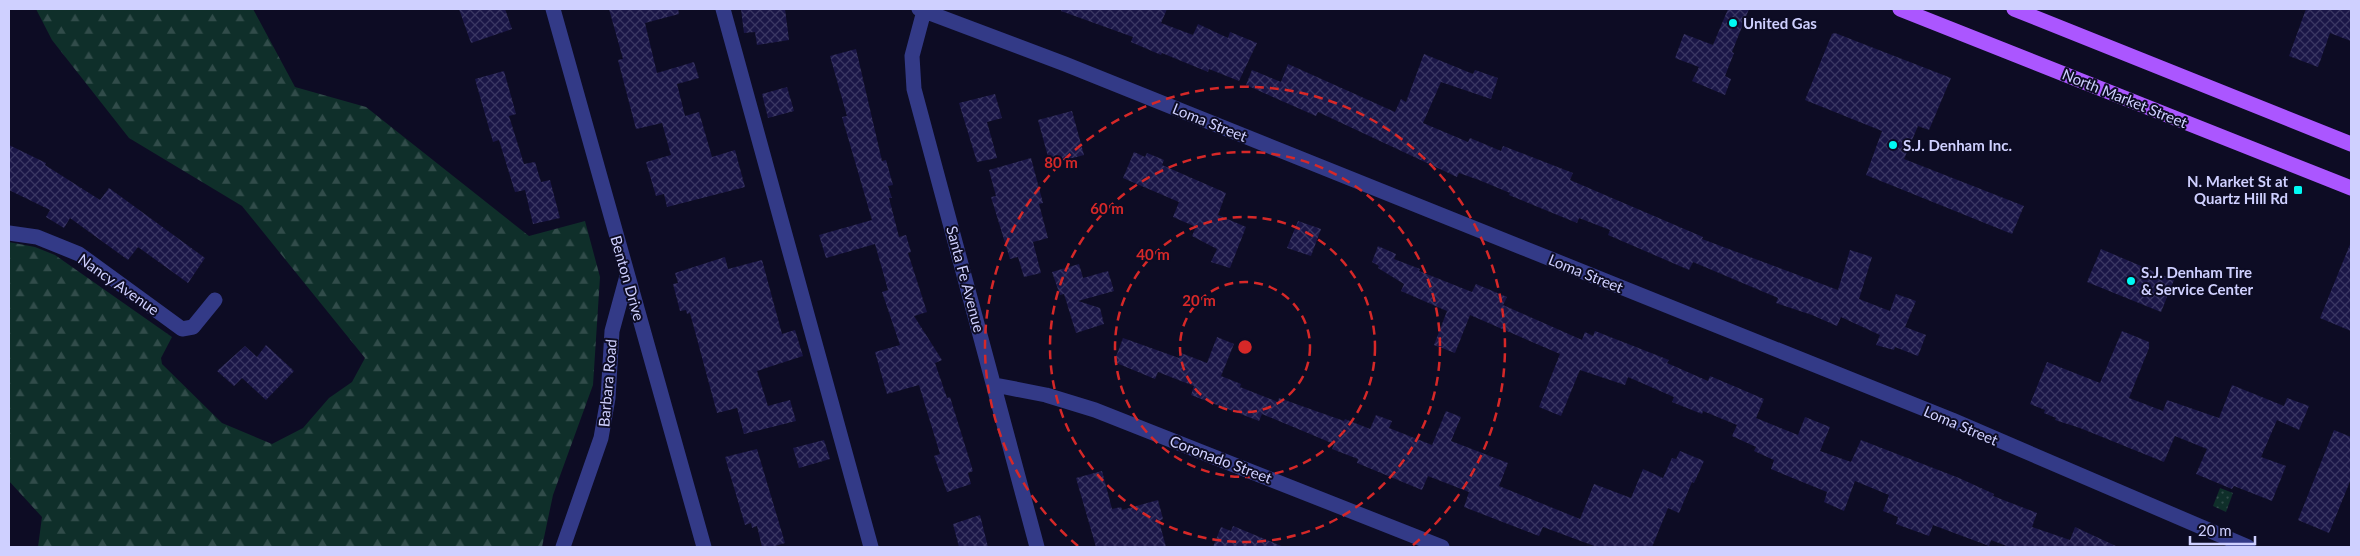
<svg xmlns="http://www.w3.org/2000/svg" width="2360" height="556" font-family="Lato,sans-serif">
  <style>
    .grass { fill: url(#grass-dots) }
    .forest { fill: url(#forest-firs) }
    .building { fill: url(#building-cross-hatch) }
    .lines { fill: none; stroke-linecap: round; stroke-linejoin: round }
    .minor { stroke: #333a87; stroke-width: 15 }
    .major { stroke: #ab56ff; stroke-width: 15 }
    .ring { fill: none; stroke: #d62828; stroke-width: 2.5; stroke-dasharray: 9 6 }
    .poi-dot { fill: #00faf4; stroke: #0d0c24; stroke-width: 2 }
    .labels { text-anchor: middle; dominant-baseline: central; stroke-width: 4; stroke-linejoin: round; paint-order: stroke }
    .poi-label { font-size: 15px; font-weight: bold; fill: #cfd0ff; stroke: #0d0c24; text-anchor: start }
    .street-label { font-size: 15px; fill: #cfd0ff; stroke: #0d0c24 }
    .centre { fill: #d62828; stroke: #0d0c24; stroke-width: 2.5 }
    .ring-label { font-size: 15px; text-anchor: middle; font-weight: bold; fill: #d62828; stroke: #0d0c24; stroke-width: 4; stroke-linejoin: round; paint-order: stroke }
  </style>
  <defs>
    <pattern id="grass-dots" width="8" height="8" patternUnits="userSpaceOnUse" patternTransform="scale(1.25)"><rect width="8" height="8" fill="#0f2f2a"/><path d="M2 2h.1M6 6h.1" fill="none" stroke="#314c4a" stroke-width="1.8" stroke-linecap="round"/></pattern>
    <pattern id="forest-firs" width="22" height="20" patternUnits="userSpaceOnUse" patternTransform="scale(1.25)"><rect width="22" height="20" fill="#0f2f2a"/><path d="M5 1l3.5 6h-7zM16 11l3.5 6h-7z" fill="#314c4a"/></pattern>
    <pattern id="building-cross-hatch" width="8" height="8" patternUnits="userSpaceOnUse" patternTransform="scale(1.25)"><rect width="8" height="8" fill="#1a1647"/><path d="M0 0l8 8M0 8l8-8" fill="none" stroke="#3a3763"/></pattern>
  </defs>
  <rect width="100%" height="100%" fill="#0d0c24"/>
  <path class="grass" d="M2220,488l13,5 -7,19 -13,-6z"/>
  <path class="forest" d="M36,9h217l42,78 71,20 163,129 56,-15 15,56 -7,108 -40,110 -11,52h-504l4,-30 -33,-36v-239l26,5 20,8 117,82 -11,21 1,6 60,59 50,21 31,-16 26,-30 23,-16 13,-24 -123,-152 -113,-68 -77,-98z"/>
  <path class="building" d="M459,9h46l7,20 -41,14z
    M609,9h69l1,5 -34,9 12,50 37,-11 5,16 -22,6 8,32 14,-4 13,45 23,-7 10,37 -78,20 -3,-13 -8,2 -10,-34 25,-7 -9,-32 -26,6 -18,-69 5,-1z
    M741,9h44l4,31 -32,5 -2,-13 -11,1z
    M1061,9h106l-6,14 32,12 5,-11 30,14 2,-6 27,11 -18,38 -30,-12 -1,3 -46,-19 -1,2 -30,-13 2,-5 -72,-26z
    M1728,9h21l-17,43 2,1 -9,23 6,3 -6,16 -33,-14 7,-14 -24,-9 9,-24 29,11z
    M2306,9h45v32l-21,-8 -12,34 -29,-11z
    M1835,33l116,45 -22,52 -11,-4 -14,33 120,47 -12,28 -146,-59 16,-44 -77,-31 27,-66z
    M856,49l26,112 4,-1 7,25 -5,1 4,12h-3l10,39 7,-2 5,17 -3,1 19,59 -13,4 28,44 -7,3 12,35 3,-1 23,74 -5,2 3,11 -24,8 -13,-36 6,-2 -21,-69 -32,9 -12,-42 25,-7 -18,-53 6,-2 -13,-46 -49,14 -7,-23 53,-15 -30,-103 5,-1 -17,-60z
    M1424,54l49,20 2,-4 23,8 -7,21 -50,-17 -18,41 45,19 2,-4 31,13 2,-5 70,27 -3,7 133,57 -1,2 136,51 12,-40 22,7 -13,42 31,12 6,-17 20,7 -11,26 21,8 -8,21 -23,-9 -1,3 -18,-5 4,-10 -39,-18 -4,9 -25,-11 -36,-12 2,-5 -85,-36 -4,8 -81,-35 2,-5 -31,-12 -2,5 -68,-28 1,-2 -31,-13 -20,-7 -2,4 -139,-65 -2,4 -70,-31 6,-15 29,12 7,-18 107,48 6,-13 5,3z
    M504,71l12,43 -7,2 15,48 11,-2 6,20 9,-2 10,38 -27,6 -8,-34 -10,2 -16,-52 -6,2 -18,-63z
    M787,87l7,24 -26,7 -6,-24z
    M995,94l7,24 -15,4 10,36 -20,4 -18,-59z
    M1072,111l12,44 -34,9 -12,-44z
    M9,145l37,18 -1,2 55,35 9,-12 96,70 -17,25 -50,-36 -10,13 -58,-42 -6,10 -18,-11 4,-7 -41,-20z
    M1134,152l11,5 2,-4 17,7 -2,5 64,28 -8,22 28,12 -16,41 -19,-6 6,-13 -25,-13 4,-9 -23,-10 6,-15 -56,-24z
    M1031,158l12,45 -4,1 9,34 -15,4 8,31 -17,4 -6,-20 -8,2 -19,-62 5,-1 -7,-26z
    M1298,221l23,8 -10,27 -24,-8z
    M2351,242v89l-31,-13z
    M1378,246l18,8 -2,5 26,10 -1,2 53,21 4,-8 31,13 -4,8 79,35 3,-8 8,4 2,-5 74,29 -2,3 41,18 2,-5 54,23 -8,19 42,17 7,-18 25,10 -10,24 31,11 10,-22 98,38 35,16 -1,2 44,17 -5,14 38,13 5,-13 43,20h-109l-18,-7 -2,6 -56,-21 -4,11 -33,-12 2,-7 -15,-6 6,-16 -34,-14 -11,30 -20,-9 3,-10 -56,-23 3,-9 -20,-9 2,-4 -24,-11 5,-11 -34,-14 -1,3 -30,-12 2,-5 -46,-20 -3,8 -45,-15 -19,46 -22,-9 21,-53 -90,-39 -15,38 -21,-8 13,-34 -46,-20 3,-7 -26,-16 1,-2 -7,-4z
    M2101,249l73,31 -13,32 -74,-30z
    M725,257l3,12 34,-9 20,74 13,-4 8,26 -46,15 11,35 22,-6 6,21 -52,13 -7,-26 -20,5 -27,-100 -3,1 -1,-4 -6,1 -7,-27 5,-1 -3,-10z
    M1079,264l4,14 25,-7 6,20 -36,10 22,7 4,16 -28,9 -12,-39 -4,1 -8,-23z
    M2122,331l27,11v6l-20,50 34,13 4,-11 52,18 13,-33 52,21 3,-8 22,8 -10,24 -22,-10 -16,37 25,9 -14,35 -38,-15 -2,3 -36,-15 11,-25 -32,-13 -11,26 -84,-34 -25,-8 1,-2 -12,-5 1,-3 -15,-6 17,-42 53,21z
    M1217,337l17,7 -13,32 20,8 -1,3 38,15 1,-4 65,23 1,-2 25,10 6,-14 16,6 -3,7 43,17 14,-34 15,6 -10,24 57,22 -9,23 81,33 14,-35 37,14 12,-29 20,9 9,-20 4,1 4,-8 24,10 -10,22 -2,-1 -13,31 -11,-5 -16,39h-55l-54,-20 -4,9 -75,-29 5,-15 -41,-16 -6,14 -65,-27 1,-4 -26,-10 2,-5 -72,-30 -3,7 -68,-26 3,-9 -36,-14 -3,7 -41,-17 9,-24 56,20 2,-5 26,10z
    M266,345l28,26 -28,29 -24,-22 -8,8 -17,-15 28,-25 12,11z
    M2334,430l17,7v42l-22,54 -31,-13z
    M824,440l6,19 -31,9 -6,-20z
    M757,449l28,94 -13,4h-10l-5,-21 -5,2 -1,-5 -6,2 -20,-68z
    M1102,471l10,38 9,-2 1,3 36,-10 5,19 -4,2 7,26h-70l-20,-69z
    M980,515l8,32h-29l-6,-23z
    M1233,526l51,21h-71l8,-20 10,4z"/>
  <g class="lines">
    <path class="minor" d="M553,9l151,538
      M723,9l148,538
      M919,9l146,55 887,356 296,127
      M924,11l-12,45 2,33 123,458
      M9,233l28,4 42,17 103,75 11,-2 22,-27
      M995,385l51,10 49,15 347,137
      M563,547l38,-109 7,-40 4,-67 15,-55"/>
    <path class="major" d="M1900,9l451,179
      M2014,9l337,135"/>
  </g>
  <g class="ring">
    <circle cx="1245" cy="347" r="65"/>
    <circle cx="1245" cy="347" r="130"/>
    <circle cx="1245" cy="347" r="195"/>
    <path d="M1078 546A260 260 0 1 1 1412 546"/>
  </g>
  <g class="poi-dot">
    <circle cx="1733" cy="23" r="5"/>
    <circle cx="1893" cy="145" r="5"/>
    <rect x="2293" y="185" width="10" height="10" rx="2.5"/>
    <circle cx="2131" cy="281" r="5"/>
  </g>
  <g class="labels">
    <g class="poi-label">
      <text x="1743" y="23">United Gas</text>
      <text x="1903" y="145">S.J. Denham Inc.</text>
      <text x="2288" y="181" text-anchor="end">N. Market St at<tspan x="2288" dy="17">Quartz Hill Rd</tspan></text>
      <text x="2141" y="272">S.J. Denham Tire<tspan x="2141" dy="17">&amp; Service Center</tspan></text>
    </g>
    <g class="street-label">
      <text transform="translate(2125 98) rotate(22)">North Market Street</text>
      <text transform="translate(1210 122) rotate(22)">Loma Street</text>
      <text transform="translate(1586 273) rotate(22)">Loma Street</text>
      <text transform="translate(628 278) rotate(74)">Benton Drive</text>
      <text transform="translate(966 279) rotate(75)">Santa Fe Avenue</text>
      <text transform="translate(119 284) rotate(35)">Nancy Avenue</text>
      <text transform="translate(607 383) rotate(-85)">Barbara Road</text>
      <text transform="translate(1961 425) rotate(23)">Loma Street</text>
      <text transform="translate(1221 459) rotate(21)">Coronado Street</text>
    </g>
  </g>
  <circle cx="1245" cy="347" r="8" class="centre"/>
  <g class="ring-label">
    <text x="1061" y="168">80 m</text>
    <text x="1107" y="214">60 m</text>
    <text x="1153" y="260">40 m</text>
    <text x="1199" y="306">20 m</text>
  </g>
  <rect width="2360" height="556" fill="none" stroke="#cfd0ff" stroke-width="20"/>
  <path d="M2190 536v8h65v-8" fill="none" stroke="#cfd0ff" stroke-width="2.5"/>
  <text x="2198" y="536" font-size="15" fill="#cfd0ff" stroke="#0d0c24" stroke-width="4" paint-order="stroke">20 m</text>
</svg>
